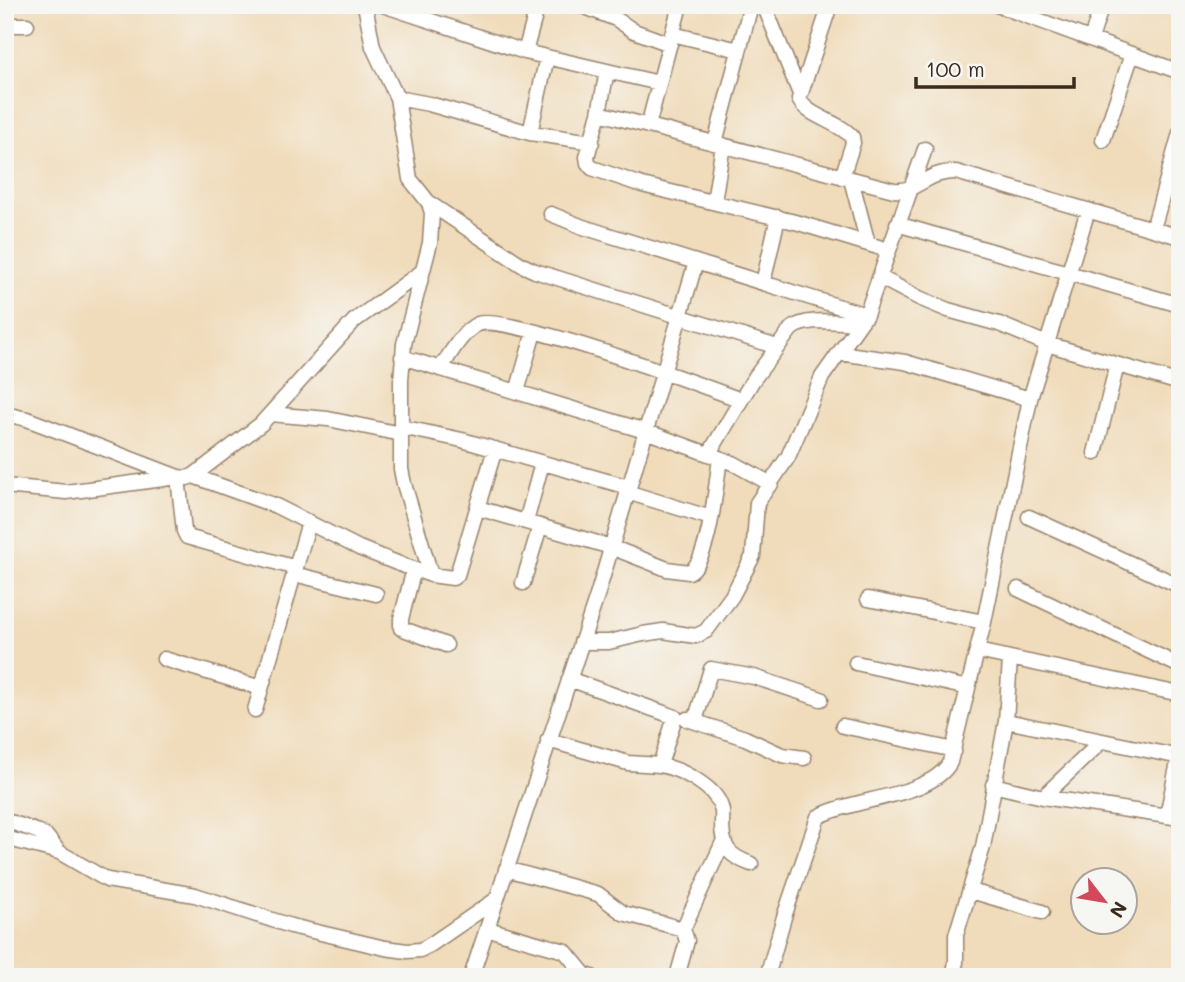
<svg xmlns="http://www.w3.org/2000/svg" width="1185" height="982" font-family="Mali,sans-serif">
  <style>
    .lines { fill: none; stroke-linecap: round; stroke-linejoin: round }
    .minor-casing { stroke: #96826c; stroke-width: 17 }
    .minor { stroke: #fff; stroke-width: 14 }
  </style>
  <rect width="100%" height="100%" fill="#f6f6f2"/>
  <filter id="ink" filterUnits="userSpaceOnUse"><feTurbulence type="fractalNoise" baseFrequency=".0143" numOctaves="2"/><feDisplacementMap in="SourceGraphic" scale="14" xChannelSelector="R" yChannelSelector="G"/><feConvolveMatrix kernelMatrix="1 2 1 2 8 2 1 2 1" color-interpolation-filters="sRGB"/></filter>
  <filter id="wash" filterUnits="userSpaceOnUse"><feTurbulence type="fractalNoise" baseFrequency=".00686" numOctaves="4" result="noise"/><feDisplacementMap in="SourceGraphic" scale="28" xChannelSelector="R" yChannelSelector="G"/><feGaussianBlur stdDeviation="1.57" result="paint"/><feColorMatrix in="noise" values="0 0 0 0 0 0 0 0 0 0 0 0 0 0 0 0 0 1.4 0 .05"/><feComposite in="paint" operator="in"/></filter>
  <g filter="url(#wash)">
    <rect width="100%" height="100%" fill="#f0dbba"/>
  </g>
  <g filter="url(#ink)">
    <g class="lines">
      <defs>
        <path id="minor" d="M365,5l8,42 24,51 13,81 19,24 3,10 -2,30 -26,101 -3,36v89l3,15 27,91
          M383,5l142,47 134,31
          M580,5l36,14 18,12 36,13
          M764,5l36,89
          M830,5l-31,94c7,17 41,23 53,38l1,6 -11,34
          M997,5l183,67
          M5,25h22
          M672,34l67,16
          M1091,39l11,-34
          M525,52l13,-47
          M607,71l-8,42 -12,44 1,6 4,5 50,17 157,38 89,27
          M397,98l32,6 101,29 62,9
          M599,113l295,77c23,3 32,-19 62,-18l224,65
          M648,126l32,-121
          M530,133l17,-76
          M1103,140l29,-86
          M715,143l36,-138
          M851,179l17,65
          M714,202l9,-57
          M429,203l93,62 13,6 242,76
          M551,214l32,13 283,88 59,-166
          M897,224l283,81
          M1153,229l27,-96
          M879,277l40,21 29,12 51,14 48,20 133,39
          M763,283l15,-66
          M839,353l66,9 125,37
          M402,357l243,74 88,32 38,21
          M440,369c10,-14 22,-38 38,-45 28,-11 225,62 263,76
          M517,392l17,-60
          M5,414l22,5 151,58 9,1 6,-2 68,-52 93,-103 69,-50
          M270,414l58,5 73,15
          M401,427l61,13 166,47
          M1095,453l22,-88
          M709,454l44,-74 38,-51c16,-13 49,-6 69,-6
          M193,476l83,30 83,42 43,17 29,10 22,3 4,-3 38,-126
          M5,486l61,6 112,-15 6,54 3,6 109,31
          M627,492l84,26
          M478,508l133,39 56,22 22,3c21,-10 27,-90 31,-113
          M1029,517l151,69
          M526,522l16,-59
          M414,569l-13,50v9l45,17
          M294,574l82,20
          M523,583l17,-57
          M1018,589l162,77
          M868,599l116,23
          M581,642h28l34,-8 20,-3 33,5 10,-5 26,-35 21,-40 4,-53 31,-46 34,-80 44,-62
          M977,651l203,43
          M164,659l97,29
          M856,663l112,25
          M255,710l54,-188
          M687,719l58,19 37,17 22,3
          M695,721l16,-52 43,8 67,22
          M1006,721l174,36
          M843,726l111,24
          M548,740l80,23 32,2 15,-48 -106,-38
          M660,765c20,4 55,21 61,42 2,5 1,12 1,17 0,24 7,32 29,40
          M993,785l50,12 137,21
          M1043,797l59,-56
          M1167,816l13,-64
          M5,820l34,12 8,5 12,15 48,28 88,15 96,31 94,22 22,3 13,-1 10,-5 67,-46
          M5,838l54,14
          M506,869l92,25 25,19 60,16 41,-89
          M971,891l71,21
          M488,929l77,22 19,23 8,3
          M471,977l126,-381 99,-334
          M677,977l10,-36 -4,-12
          M767,977l17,-60 34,-100c34,-19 114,-20 132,-55l34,-140 46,-223 58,-189
          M953,977l3,-15v-27l27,-88 23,-126 4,-62"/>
      </defs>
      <use href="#minor" class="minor-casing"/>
      <use href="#minor" class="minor"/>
    </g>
  </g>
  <rect width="1185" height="982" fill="none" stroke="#f6f6f2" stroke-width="28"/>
  <g transform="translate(1104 901) rotate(121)"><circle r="33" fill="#f6f6f2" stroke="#aba49d" stroke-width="2"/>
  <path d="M0-5L12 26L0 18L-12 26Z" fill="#d1495b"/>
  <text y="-10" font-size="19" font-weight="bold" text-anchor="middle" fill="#3b2a1e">N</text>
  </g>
  <path d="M916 77v10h158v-10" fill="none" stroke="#3b2a1e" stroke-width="3.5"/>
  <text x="926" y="77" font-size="21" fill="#3b2a1e" stroke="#f6f6f2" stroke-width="5" paint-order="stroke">100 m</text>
</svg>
